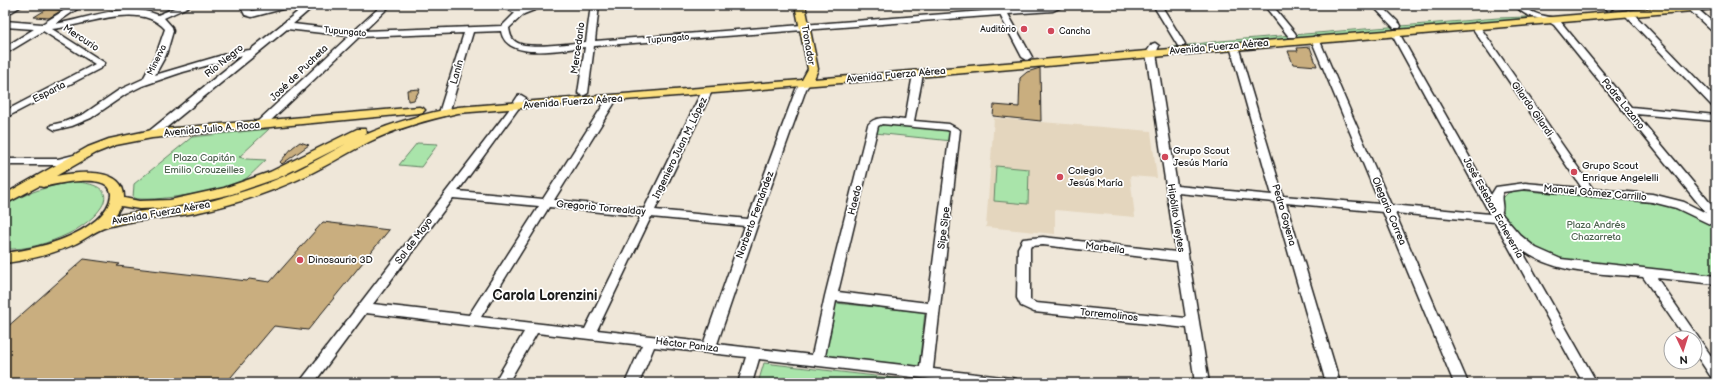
<svg xmlns="http://www.w3.org/2000/svg" width="1721" height="388" font-family="'Balsamiq Sans',sans-serif">
  <style>
    .built { fill: #e4d6be }
    .green { fill: #a9e4aa; stroke: #628063 }
    .building { fill: #c9ae7f; stroke: #1c1c1c }
    .lines { fill: none; stroke-linecap: round; stroke-linejoin: round }
    .minor-casing { stroke: #1c1c1c; stroke-width: 3 }
    .major-casing { stroke: #1c1c1c; stroke-width: 3 }
    .minor { fill: #fff; fill-rule: evenodd }
    .major { fill: #fce080; fill-rule: evenodd }
    .poi-dot { fill: #d1495b; stroke: #fff; stroke-width: 1.5 }
    .labels { text-anchor: middle; dominant-baseline: central; stroke-width: 3.5; stroke-linejoin: round; paint-order: stroke }
    .far-poi-label { font-size: 9px; fill: #1c1c1c; stroke: #fff; text-anchor: end }
    .far-street-label { font-size: 9px; fill: #1c1c1c; stroke: #fff }
    .street-label { font-size: 10px; fill: #1c1c1c; stroke: #fff }
    .poi-label { font-size: 10px; fill: #1c1c1c; stroke: #fff; text-anchor: start }
    .park-label { font-size: 10px; fill: #4d624e; stroke: #fff }
    .district-label { font-size: 14px; font-weight: bold; fill: #1c1c1c; stroke: #fff }
  </style>
  <rect width="100%" height="100%" fill="#efe7d9"/>
  <filter id="ink" filterUnits="userSpaceOnUse"><feTurbulence type="fractalNoise" baseFrequency=".025" numOctaves="2"/><feDisplacementMap in="SourceGraphic" scale="8" xChannelSelector="R" yChannelSelector="G"/><feConvolveMatrix kernelMatrix="1 2 1 2 8 2 1 2 1" color-interpolation-filters="sRGB"/></filter>
  <g filter="url(#ink)">
    <path class="built" d="M994,118l157,13 6,47 -27,-2 5,41 -80,-7v24l-69,-7z"/>
    <path class="green" d="M1526,17l3,1 -46,6 -249,20 -61,3 47,-6 278,-23z
      M885,123l62,5 4,4 1,9 -77,-8 1,-6z
      M269,129l-30,28 7,2 20,1c-8,7 -17,18 -26,22 -18,9 -89,21 -107,16l1,-14 58,-47z
      M417,143l21,1 -17,23 -22,-2z
      M996,166l33,3 -1,35 -34,-3z
      M76,182c55,4 19,39 -8,52 -19,9 -41,16 -63,15v-43c21,-14 46,-21 71,-24z
      M1519,190l144,14 31,10 22,15v47l-154,-15 -38,-18 -19,-23 -3,-13v-8l6,-6z
      M835,303l90,9 -6,54 -95,-10z
      M764,363l171,20h-177z"/>
    <path class="building" d="M47,9l15,1 -13,8 -15,-1z
      M1310,47l7,19 -24,-2 -5,-13h10l-1,-3z
      M1040,68l1,53 -48,-5 1,-11 25,2 1,-29 7,-6z
      M420,89l-6,11 -6,1 -1,-11z
      M300,142l9,3 -27,19 -2,-2 13,-15z
      M323,222l66,8 -81,100 -34,-4 -48,57h-221v-54l79,-70 36,5 -3,2 130,15 2,-2 21,3z"/>
    <g class="lines">
      <defs>
        <path id="minor" d="M13,5h10l-18,11v-6z
          M73,5h10l-28,19c34,-5 69,-23 103,-9l23,-10h11l-28,13 8,9 1,4 -7,24 -11,20 78,-23 17,-2 56,-45h9l-22,19 61,7 28,-26h9l-27,26 138,-5 13,-13 -16,-8h12l10,4 11,-4h15l-23,9 -15,14c1,6 2,11 7,14 11,8 55,1 70,0l5,-37h8l-4,36 402,-31 -1,-3 2,-2h5l2,4 61,-4 -13,6 -45,3 24,43 -5,3 -5,-3 -22,-42 -406,31 -6,47 -5,3 -5,-3 7,-46c-22,2 -79,15 -84,-16l-28,1 -24,81 -5,3 -5,-3 25,-80 -105,4 -94,89h-8l-1,-2 1,-2 92,-86 -62,-7 -131,107h-8l-1,-2 1,-2 94,-76 -59,16 -41,14 -16,8 -35,24 -19,8 -17,4 -5,-3 1,-2 13,-3 20,-8 35,-24 24,-11 13,-24 9,-26c-25,-29 -81,-3 -113,0l53,34 -4,5 -96,50v-7l90,-47 -52,-33 -38,23v-7l29,-18 -29,-2v-6l37,3z
          M240,5h8l4,6 25,-6h14l-1,2 -38,10 -7,-2z
          M1153,5h8l24,39 -1,2h-6z
          M1264,5h8l23,28 1,2 -1,2h-6z
          M1372,5h9l19,19 1,2 -1,2h-6z
          M1515,5c14,0 10,4 20,8 9,4 17,3 25,8l71,86 85,8v6l-80,-7 80,96v17l-40,-19 -24,-6 -127,-13 -22,3c-4,7 2,15 -2,21l19,22 16,13 25,11 155,17v8l-59,-6 59,85v15l-5,-1 -16,-24v-15h-10l-42,-61c-41,-4 -88,-2 -122,-28l76,134h-14l-88,-161 -100,-9 73,170h-14l-71,-171 -97,-9 54,180h-14l-52,-181 -96,-9 31,190h-14l-8,-55 -153,-16 -13,-6 -4,-8 1,-50 5,-9 20,-2 133,15 -30,-199 6,-9 3,-1 4,3 -3,7 21,133 95,9 -42,-149 4,-3 4,3 45,150 97,8 -69,-165 4,-3 4,3 72,166 99,9 -99,-181 4,-3 4,3 92,162 5,-8 29,-4 57,5 -111,-162 4,-3 3,1 115,165 59,5 32,8 22,11 -152,-188c-14,-10 -26,-4 -39,-20zM1043,245l134,16 9,57 -150,-15 -6,-3v-52l1,-2z
          M1601,5h9l3,3 -4,3z
          M1684,5h9l23,20v8l-3,-1z
          M1628,10l3,1 85,88v9l-3,-1 -88,-92 -1,-2z
          M918,71l5,3 -9,47 35,3 11,6 -27,239 78,9 5,1 2,4h-54l-205,-24 -7,24h-14l8,-26 -92,-10 -15,36h-14l17,-38 -105,-12 -29,50h-14l30,-51 -158,-19 -52,70h-15l209,-272 10,-15 3,-1 5,3 -68,93 85,8 64,-100 5,-3 5,3 -63,101 90,9 58,-118 5,-3 5,3 -57,119 93,9 48,-130 6,-8h6l2,2 -4,6 -48,134 -41,121 95,11 13,-59 43,-171c8,-11 25,-6 37,-5l8,-46zM882,124l65,6 3,1 -22,172 -90,-11 40,-166zM453,198l86,8 -70,109 -96,-11zM549,207l92,9 -56,113 -104,-12zM651,217l94,9 -41,116 -107,-12zM836,301l91,11 -7,55 -95,-11z
          M78,154l5,3 -1,2 -24,6h-53v-6h53z"/>
        <path id="major" d="M795,5h10l13,64 -4,10 879,-74h23v4l-798,68 -460,36c-31,7 -61,15 -89,29 -24,12 -47,27 -72,38 -31,14 -65,25 -98,32 -31,7 -64,6 -95,16 -9,3 -20,12 -29,16 -22,10 -46,16 -70,19v-10c31,-4 67,-13 91,-33 8,-7 14,-15 15,-25 1,-24 -55,-11 -68,-8l-4,-1 -34,18v-10l83,-47 21,-8 43,-9 267,-23 4,1 2,2 -2,2 -4,1 -267,25 -36,7 -20,8 -40,23c21,-4 69,-10 68,22l15,3 31,-1 54,-12 46,-16 87,-43h8l2,3 -2,3c30,-13 61,-22 93,-28l344,-27 6,-11zM346,144c-19,10 -38,21 -57,30 -28,13 -60,22 -90,30 -27,6 -56,5 -84,12l6,-10 18,3 31,-1 62,-14 46,-16z"/>
      </defs>
      <use href="#minor" class="minor-casing"/>
      <use href="#major" class="major-casing"/>
      <use href="#minor" class="minor"/>
      <use href="#major" class="major"/>
    </g>
  </g>
  <g class="poi-dot">
    <circle cx="1024" cy="29" r="4"/>
    <circle cx="1051" cy="31" r="4"/>
    <circle cx="1165" cy="157" r="4"/>
    <circle cx="1574" cy="172" r="4"/>
    <circle cx="1060" cy="177" r="4"/>
    <circle cx="300" cy="260" r="4"/>
  </g>
  <g class="labels">
    <g class="far-poi-label">
      <text x="1016" y="29">Auditório</text>
      <text x="1059" y="31" text-anchor="start">Cancha</text>
    </g>
    <g class="far-street-label">
      <text transform="translate(345 32) rotate(5)">Tupungato</text>
      <text transform="translate(668 39) rotate(-5)">Tupungato</text>
      <text transform="translate(157 60) rotate(-64)">Minerva</text>
    </g>
    <g class="street-label">
      <text transform="translate(81 38) rotate(33)">Mercurio</text>
      <text transform="translate(808 45) rotate(80)">Tronador</text>
      <text transform="translate(1219 47) rotate(-5)">Avenida Fuerza Aérea</text>
      <text transform="translate(578 48) rotate(-82)">Mercedario</text>
      <text transform="translate(224 61) rotate(-39)">Río Negro</text>
      <text transform="translate(457 72) rotate(-74)">Lanín</text>
      <text transform="translate(299 73) rotate(-44)">José de Pucheta</text>
      <text transform="translate(896 75) rotate(-5)">Avenida Fuerza Aérea</text>
      <text transform="translate(49 92) rotate(-27)">Esparta</text>
      <text transform="translate(573 102) rotate(-4)">Avenida Fuerza Aérea</text>
      <text transform="translate(1623 104) rotate(51)">Padre Lozano</text>
      <text transform="translate(1532 109) rotate(55)">Gilardo Gilardi</text>
      <text transform="translate(212 129) rotate(-5)">Avenida Julio A. Roca</text>
      <text transform="translate(680 148) rotate(-64)">Ingeniero Juan M. López</text>
      <text transform="translate(1595 193) rotate(5)">Manuel Gómez Carrillo</text>
      <text transform="translate(855 200) rotate(-76)">Haedo</text>
      <text transform="translate(601 208) rotate(5)">Gregorio Torrealday</text>
      <text transform="translate(1493 208) rotate(61)">José Esteban Echeverría</text>
      <text transform="translate(1389 211) rotate(67)">Olegario Correa</text>
      <text transform="translate(161 213) rotate(-10)">Avenida Fuerza Aérea</text>
      <text transform="translate(755 215) rotate(-70)">Norberto Fernández</text>
      <text transform="translate(1284 215) rotate(74)">Pedro Goyena</text>
      <text transform="translate(1176 218) rotate(81)">Hipólito Vieytes</text>
      <text transform="translate(944 228) rotate(-83)">Sipe Sipe</text>
      <text transform="translate(414 241) rotate(-53)">Sol de Mayo</text>
      <text transform="translate(1105 248) rotate(7)">Marbella</text>
      <text transform="translate(1109 315) rotate(6)">Torremolinos</text>
      <text transform="translate(687 345) rotate(7)">Héctor Paniza</text>
    </g>
    <g class="poi-label">
      <text x="1173" y="151">Grupo Scout<tspan x="1173" dy="12">Jesús María</tspan></text>
      <text x="1582" y="166">Grupo Scout<tspan x="1582" dy="12">Enrique Angelelli</tspan></text>
      <text x="1068" y="171">Colegio<tspan x="1068" dy="12">Jesús María</tspan></text>
      <text x="308" y="260">Dinosaurio 3D</text>
    </g>
    <g class="park-label">
      <text x="204" y="158">Plaza Capitán<tspan x="204" dy="12">Emilio Crouzeilles</tspan></text>
      <text x="1596" y="225">Plaza Andrés<tspan x="1596" dy="12">Chazarreta</tspan></text>
    </g>
    <g class="district-label">
      <text x="545" y="295">Carola Lorenzini</text>
    </g>
  </g>
  <rect width="1721" height="388" fill="none" stroke="#fff" stroke-width="20"/>
  <rect x="10" y="10" width="1701" height="368" fill="none" stroke="#1c1c1c" stroke-width="1.5" filter="url(#ink)"/>
  <g transform="translate(1683 350) rotate(176)"><circle r="19" fill="#ffffff" stroke="#a4a4a4"/>
  <path d="M0-3L7 15L0 10L-7 15Z" fill="#d1495b"/>
  <text y="-6" font-size="11" font-weight="bold" text-anchor="middle" fill="#1c1c1c">N</text>
  </g>
</svg>
